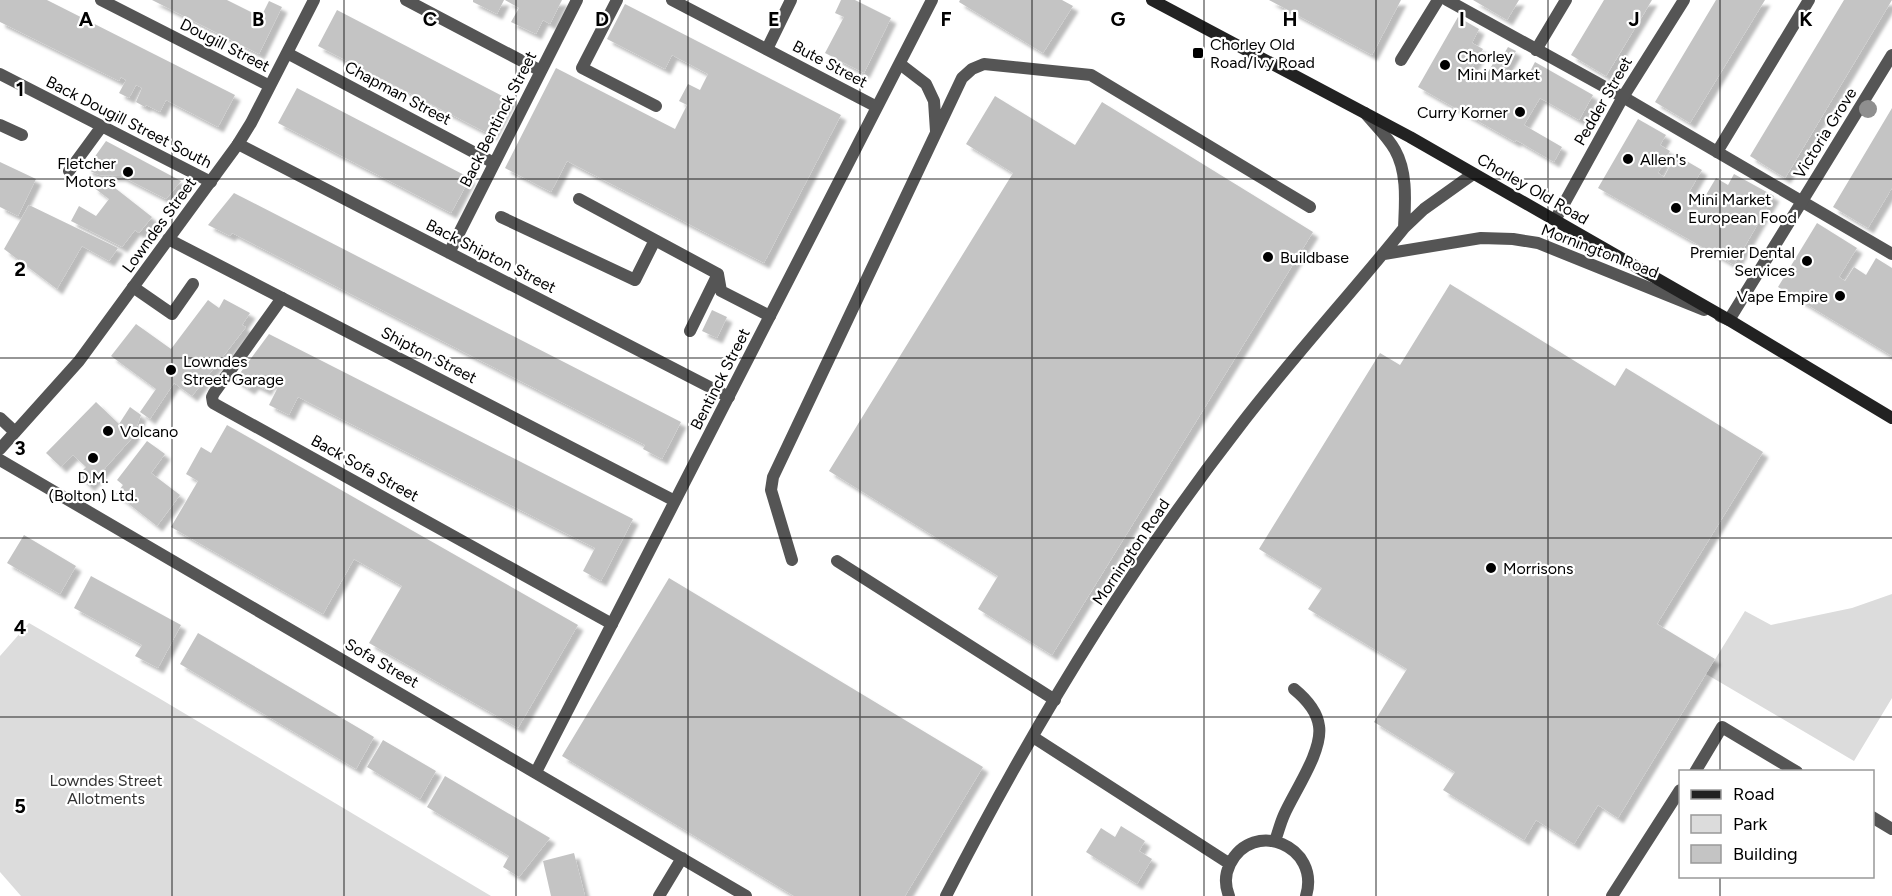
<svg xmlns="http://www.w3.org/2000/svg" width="1892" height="896" font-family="Figtree,sans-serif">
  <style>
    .green { fill: #dcdcdc }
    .building { fill: #c4c4c4; filter: url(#shadow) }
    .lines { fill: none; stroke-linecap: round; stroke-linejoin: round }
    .lane { stroke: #555; stroke-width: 12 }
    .street { stroke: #555; stroke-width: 12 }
    .secondary { stroke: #222; stroke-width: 12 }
    .tree { fill: #8f8f8f }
    .grid { fill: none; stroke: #000; stroke-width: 1.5; stroke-opacity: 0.55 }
    .poi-dot { fill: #000; stroke: #fff; stroke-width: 2 }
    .labels { text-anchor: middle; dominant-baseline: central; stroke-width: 4.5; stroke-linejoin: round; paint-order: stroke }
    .poi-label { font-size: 16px; fill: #000; stroke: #fff; text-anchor: start }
    .street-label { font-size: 16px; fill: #000; stroke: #fff }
    .park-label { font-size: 16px; fill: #333; stroke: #fff }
    .grid-label { font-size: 20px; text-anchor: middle; font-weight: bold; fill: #000; stroke: #fff; stroke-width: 4.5; stroke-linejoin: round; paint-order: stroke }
  </style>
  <defs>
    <filter id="shadow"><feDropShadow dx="5.5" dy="5.5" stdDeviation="1.5" flood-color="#0004"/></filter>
  </defs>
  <rect width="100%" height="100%" fill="#fff"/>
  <path class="green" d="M1892,594v104l-38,63 -148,-87 39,-63 26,14 81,-17z
    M29,623l128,74 334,199h-470l-21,-24v-216z"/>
  <path class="building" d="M0,0h47l188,95 -17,32 -52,-27 -6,12 -14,-7 -1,2 -9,-5 6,-14 -6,-3 -7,13 -10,-5 7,-13 -5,-3 -2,4 -119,-59z
    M152,0h75l34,17 8,-16 13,6 -23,47z
    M473,0h31l-7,14 -24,-12z
    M505,0h57l-12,24 -7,-4 -7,14 -25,-12 8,-14z
    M841,0h14l36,18 -27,55 -39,-20 19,-36 -9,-4z
    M960,0h102l11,6 -30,47 -84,-51z
    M1269,0h132l-29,55z
    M1473,0h46l-12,20z
    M1604,0h48l-46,76 -35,-21z
    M1716,0h49l-75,123 -35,-21z
    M1844,0h48l-107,178 -35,-22z
    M625,4l216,111 -77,148 -197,-102 -16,31 -46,-24 51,-100 119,61 12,-24 -8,-4 9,-17 12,6 8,-16 -36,-19 -7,14 -58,-30z
    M337,10l173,90 -19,35 -173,-89z
    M1458,17l21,12 -7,14 11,6 -12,20 14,8 12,-20 4,2 7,-12 8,4 -11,18 20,12 10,-19 58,33 -14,25 -39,-22 -16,27 38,22 -8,15 -38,-22 -1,2 -97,-55z
    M297,88l173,90 -19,35 -173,-90z
    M995,96l80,49 27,-43 211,130 -261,423 -74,-46 20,-33 -169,-105 184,-298 -47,-29z
    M1892,108v80l-24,40 -35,-21z
    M1638,119l28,16 -6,10 10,6 -12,22 6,4 12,-22 26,15 -13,22 14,8 13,-22 12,7 6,-11 40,22 -40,69 -136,-77z
    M106,141l75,40 -15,18 -45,-23 -22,-1 -13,-6z
    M0,162l36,17 -18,37 -18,-9z
    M101,177l51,40 -13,16 -4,-3 -13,17 -51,-26 8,-15 17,10 13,-17 -16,-12z
    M234,193l447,229 -19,37 -19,-10 2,-4 -413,-212 -2,3 -22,-11z
    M29,205l89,43 -9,13 -27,-15 -25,43 -53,-40z
    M1817,223l40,25 -18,29 6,4 9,-14 12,8 10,-17 16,10v88l-114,-69z
    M1450,284l165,102 11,-18 137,84 -106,172 58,35 -97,159 -20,-13 -24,39 -38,-24 -12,20 -81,-50 12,-18 -81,-50 33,-53 -99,-60 14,-21 -63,-39 121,-196 20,12z
    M224,299l26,14 -8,12 4,2 -54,69 -18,-13 -24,36 -10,-7 16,-23 -45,-33 25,-32 35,25 37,-49 11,8z
    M712,310l15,7 -10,21 -15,-7z
    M269,334l364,185 -32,62 -18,-10 12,-23 -297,-151 -9,18 -20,-10 9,-18 -8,-4 -4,7 -12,-6 -5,5 -14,-9z
    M96,402l23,22 11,-17 11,8 -8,22 -44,49 -11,-11 8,-8 -13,-12 -12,12 -15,-14z
    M227,425l351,200 -60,103 -149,-85 33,-57 -48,-27 -31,55 -152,-87 27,-46 -12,-7 15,-27 10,6z
    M147,441l18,13 -14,19 29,22 -23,31 -41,-32 7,-9 -6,-5z
    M24,535l52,31 -16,28 -53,-31z
    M91,576l90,49 -23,43 -23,-12 7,-11 -68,-37z
    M669,578l314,189 -78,129h-111l-232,-140z
    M198,633l176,104 -18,32 -176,-105z
    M383,740l53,31 -16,28 -53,-32z
    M445,776l105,62 -31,39 -16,-10 6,-11 -82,-49z
    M1121,826l24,15 -6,10 13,8 -15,25 -51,-32 15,-24 14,9z
    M574,853l11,43h-34l-8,-35z"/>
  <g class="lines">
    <path class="lane" d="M406,0l135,71
      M617,0l-35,68 74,38
      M1447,0l176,97 269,157
      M767,49l24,-49
      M1536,50l30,-50
      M900,64l26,20 8,17 2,30
      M0,74l211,108
      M0,125l22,10
      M238,144l491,253
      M1717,152l92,-152
      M69,171l33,-45
      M579,199l139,75 3,17 49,25
      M501,217l134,63 20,-40
      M449,253l128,-253
      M133,287l39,27 21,-30
      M282,298l-68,95 -2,4 1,6 399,221
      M690,331l28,-57
      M0,418l15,14
      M792,560l-21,-70 2,-13 189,-399 10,-9 12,-5 107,11 219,132
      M837,561l218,139
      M1033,737l197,127
      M1695,772l27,-45 75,45
      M1872,817l20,12
      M1275,841c3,-8 5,-17 9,-26 10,-23 39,-64 35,-89 -2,-15 -14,-28 -25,-37
      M1229,896c-4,-10 -4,-22 1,-32 23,-46 91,-18 76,32
      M1612,896l68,-106"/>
    <path class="street" d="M101,0l169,86
      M672,0l205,107
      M287,53l207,110
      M1401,60l37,-60
      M1365,113c10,12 23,24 30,37 13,23 10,53 9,78
      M1555,220l68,-123 61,-97
      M168,239l507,262
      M1384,254l97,-16 32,1 25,4 166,67
      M1720,316l9,4 163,-265
      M0,449l79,-88 159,-217 13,-21 63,-123
      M0,460l746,436
      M536,772l396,-772
      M659,896l23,-38
      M946,896c82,-161 182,-326 293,-469 52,-68 111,-132 165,-199l20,-19 49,-35"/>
    <path class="secondary" d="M1152,0l258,137 319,183 163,98"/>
  </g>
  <circle class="tree" cx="1868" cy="109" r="9"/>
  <path class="grid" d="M172,0v896M344,0v896M516,0v896M688,0v896M860,0v896M1032,0v896M1204,0v896M1376,0v896M1548,0v896M1720,0v772M0,179h1892M0,358h1892M0,538h1892M0,717h1892M1720,876v20"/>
  <g class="poi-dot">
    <rect x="1192" y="47" width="12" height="12" rx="3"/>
    <circle cx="1445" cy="65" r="6"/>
    <circle cx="1520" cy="112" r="6"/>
    <circle cx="1628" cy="159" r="6"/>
    <circle cx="128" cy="172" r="6"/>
    <circle cx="1676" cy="208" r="6"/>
    <circle cx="1268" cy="257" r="6"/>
    <circle cx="1807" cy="261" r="6"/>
    <circle cx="1840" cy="296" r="6"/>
    <circle cx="171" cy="370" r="6"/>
    <circle cx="108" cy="431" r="6"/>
    <circle cx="93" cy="458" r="6"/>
    <circle cx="1491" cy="568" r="6"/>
  </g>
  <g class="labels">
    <g class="poi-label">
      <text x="1210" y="44">Chorley Old<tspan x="1210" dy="18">Road/Ivy Road</tspan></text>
      <text x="1457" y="56">Chorley<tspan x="1457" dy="18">Mini Market</tspan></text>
      <text x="1508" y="112" text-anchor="end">Curry Korner</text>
      <text x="1640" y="159">Allen's</text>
      <text x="116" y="163" text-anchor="end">Fletcher<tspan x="116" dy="18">Motors</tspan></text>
      <text x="1688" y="199">Mini Market<tspan x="1688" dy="18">European Food</tspan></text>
      <text x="1795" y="252" text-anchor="end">Premier Dental<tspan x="1795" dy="18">Services</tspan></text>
      <text x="1280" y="257">Buildbase</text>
      <text x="1828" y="296" text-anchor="end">Vape Empire</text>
      <text x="183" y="361">Lowndes<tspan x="183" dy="18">Street Garage</tspan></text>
      <text x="120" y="431">Volcano</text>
      <text x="93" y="477" text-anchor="middle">D.M.<tspan x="93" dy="18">(Bolton) Ltd.</tspan></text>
      <text x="1503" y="568">Morrisons</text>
    </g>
    <g class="street-label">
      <text transform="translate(225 45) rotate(27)">Dougill Street</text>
      <text transform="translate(830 64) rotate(28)">Bute Street</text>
      <text transform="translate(398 93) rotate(28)">Chapman Street</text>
      <text transform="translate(1603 101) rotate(-60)">Pedder Street</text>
      <text transform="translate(498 119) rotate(-63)">Back Bentinck Street</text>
      <text transform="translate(129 122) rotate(27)">Back Dougill Street South</text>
      <text transform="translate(1825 133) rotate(-58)">Victoria Grove</text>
      <text transform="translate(1533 189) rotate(30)">Chorley Old Road</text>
      <text transform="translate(159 225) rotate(-54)">Lowndes Street</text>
      <text transform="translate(1600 251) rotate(21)">Mornington Road</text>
      <text transform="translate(491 256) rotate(27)">Back Shipton Street</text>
      <text transform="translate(429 355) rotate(27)">Shipton Street</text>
      <text transform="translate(720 379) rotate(-63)">Bentinck Street</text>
      <text transform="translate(365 468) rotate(29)">Back Sofa Street</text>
      <text transform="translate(1131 552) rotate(-56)">Mornington Road</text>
      <text transform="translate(382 663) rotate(30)">Sofa Street</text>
    </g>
    <g class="park-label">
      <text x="106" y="780">Lowndes Street<tspan x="106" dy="18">Allotments</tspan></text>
    </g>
  </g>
  <g class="grid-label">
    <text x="86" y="26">A</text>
    <text x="258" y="26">B</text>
    <text x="430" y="26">C</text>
    <text x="602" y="26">D</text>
    <text x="774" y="26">E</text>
    <text x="946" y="26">F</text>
    <text x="1118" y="26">G</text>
    <text x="1290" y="26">H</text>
    <text x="1462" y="26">I</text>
    <text x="1634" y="26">J</text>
    <text x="1806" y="26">K</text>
    <text x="20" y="96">1</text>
    <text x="20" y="276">2</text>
    <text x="20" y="455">3</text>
    <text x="20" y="634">4</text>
    <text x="20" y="813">5</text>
  </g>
  <rect x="1679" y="770" width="195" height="108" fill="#ffffff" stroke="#999999" stroke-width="1.5"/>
  <rect x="1691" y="790" width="30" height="9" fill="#222222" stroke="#999999" stroke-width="1.5"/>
  <text x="1733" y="800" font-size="18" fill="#000000">Road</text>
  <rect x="1691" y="815" width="30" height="18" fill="#dcdcdc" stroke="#999999" stroke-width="1.5"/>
  <text x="1733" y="830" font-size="18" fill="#000000">Park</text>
  <rect x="1691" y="845" width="30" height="18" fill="#c4c4c4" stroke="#999999" stroke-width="1.5"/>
  <text x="1733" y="860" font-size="18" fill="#000000">Building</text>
</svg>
